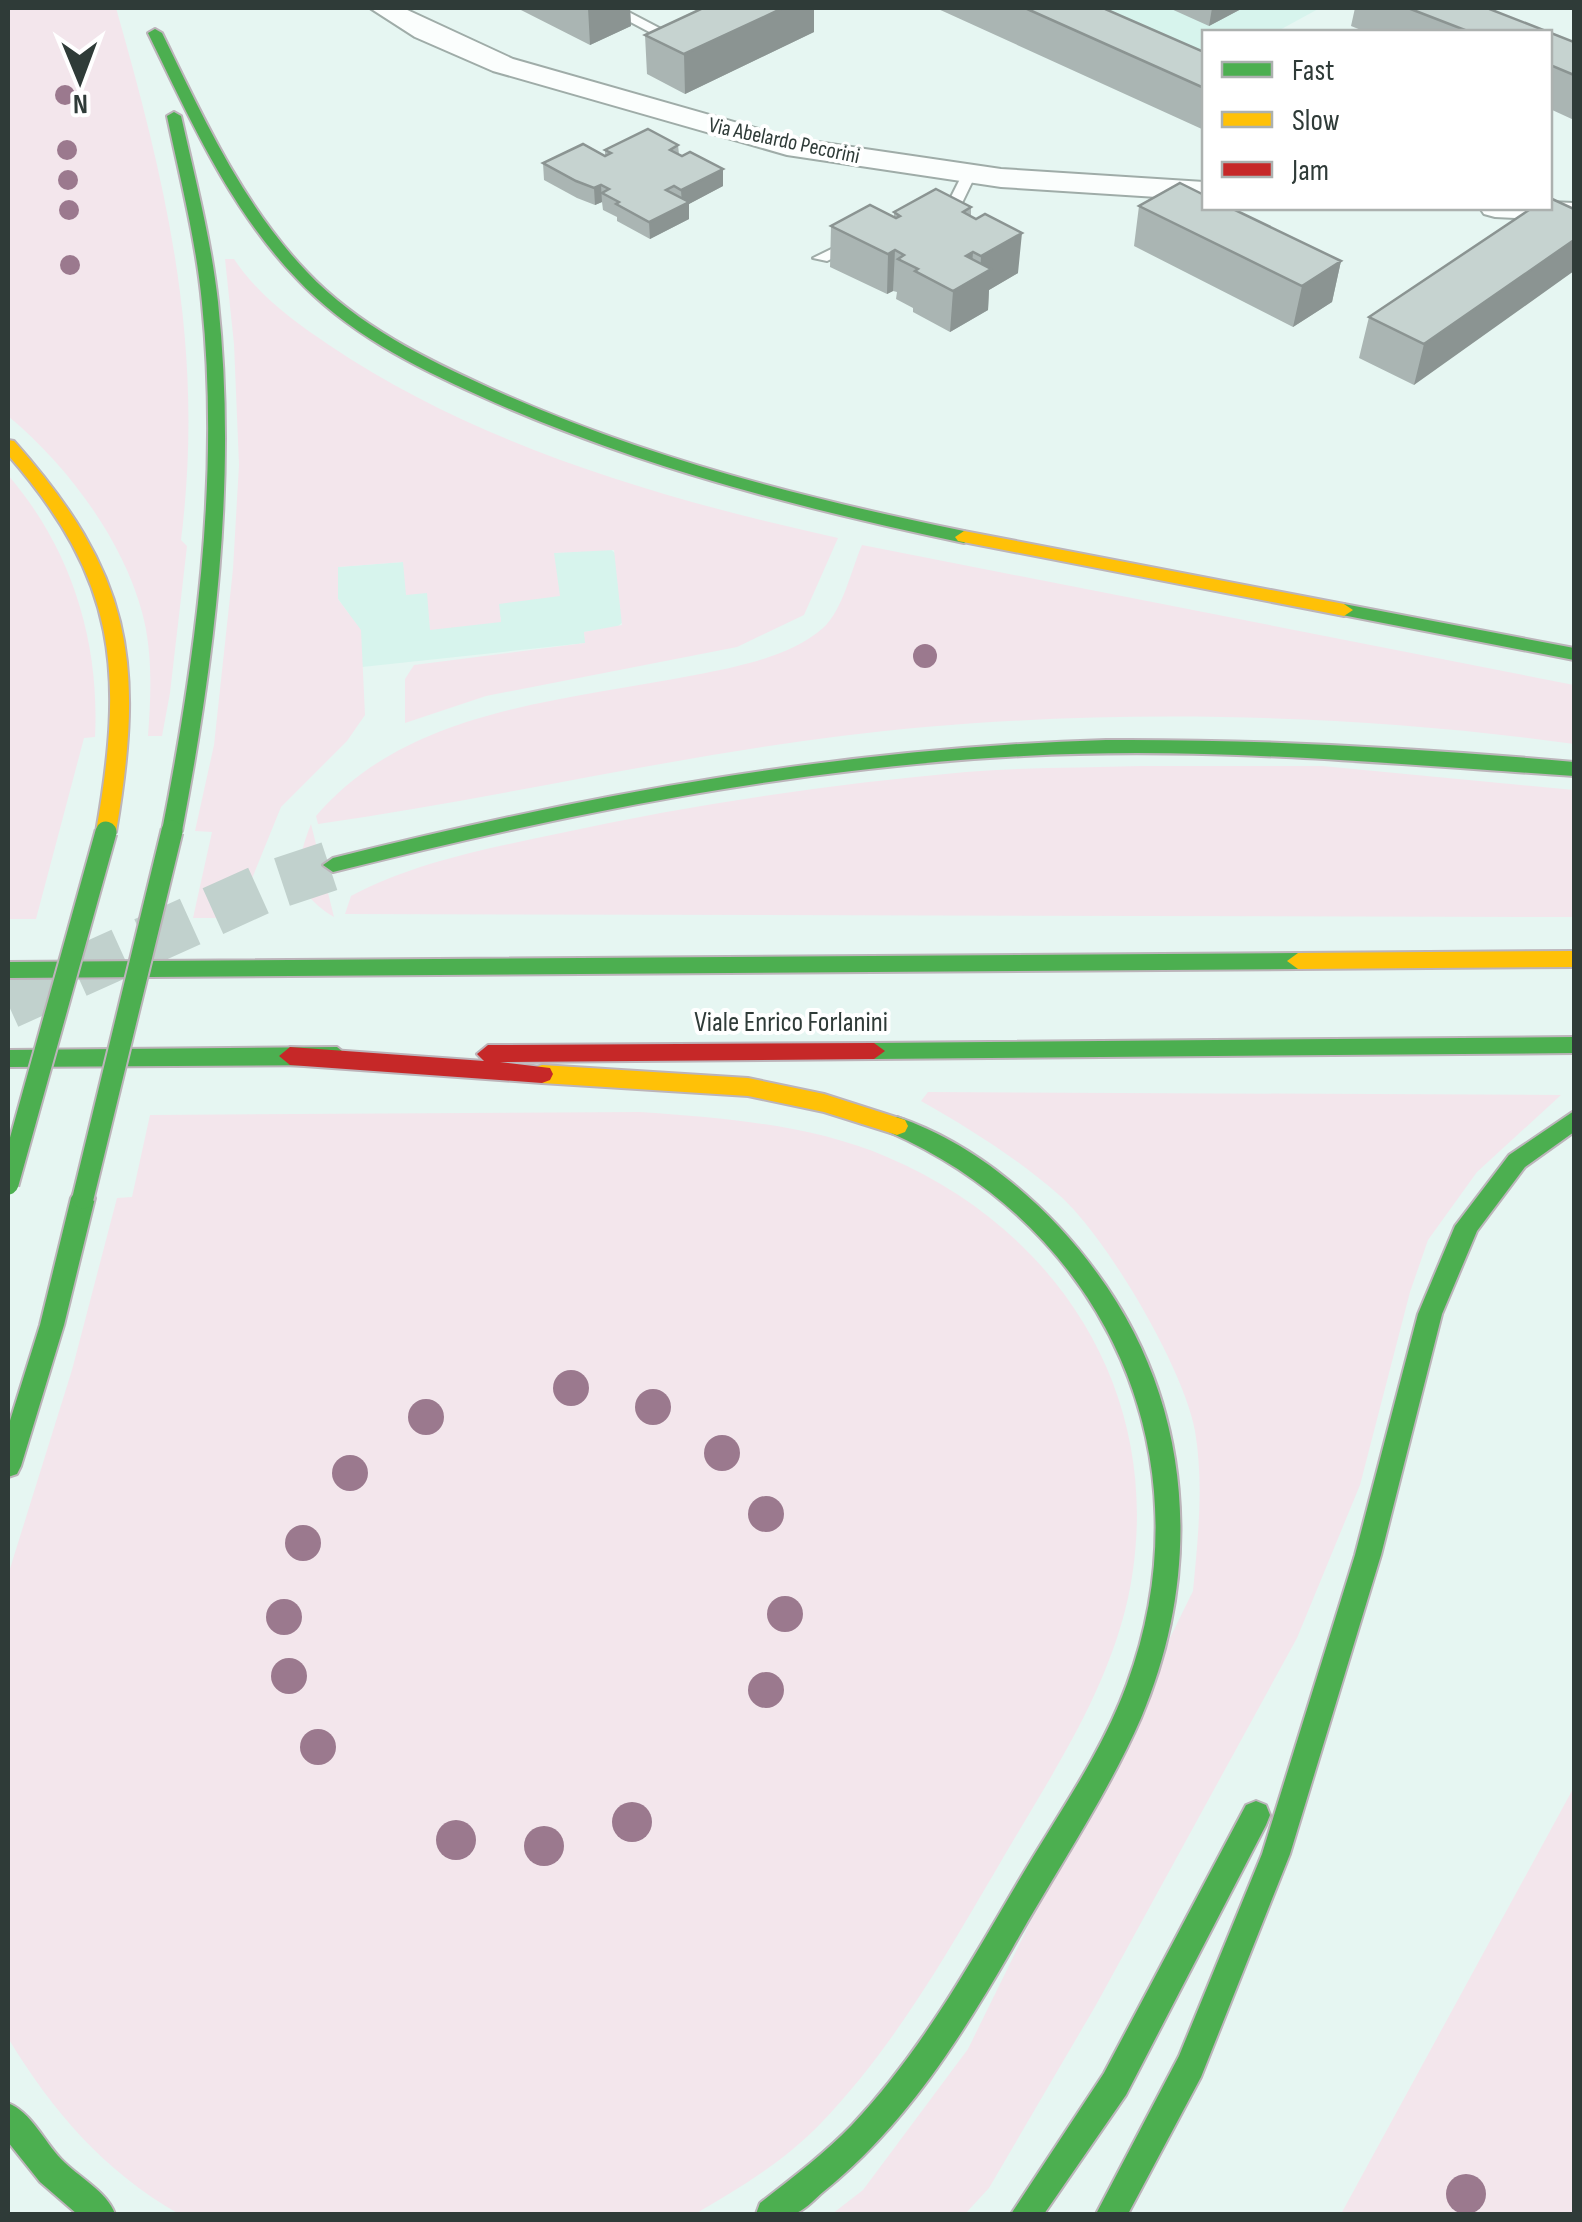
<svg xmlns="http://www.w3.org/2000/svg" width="1582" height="2222" font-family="'Sofia Sans Condensed',sans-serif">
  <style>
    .built { fill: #d7f4ed }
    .green { fill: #f3e6ec }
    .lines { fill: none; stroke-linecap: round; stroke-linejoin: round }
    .highway-tunnel { stroke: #c1d1cd; stroke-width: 50; stroke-dasharray: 50 25; stroke-linecap: butt }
    .lane-casing { stroke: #9faca8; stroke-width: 4 }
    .street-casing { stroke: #9faca8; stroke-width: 4 }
    .fast-casing { stroke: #bcb4ba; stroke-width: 4 }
    .slow-casing { stroke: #bcb4ba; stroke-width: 4 }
    .jam-casing { stroke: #bcb4ba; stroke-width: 4 }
    .lane { fill: #fbfefd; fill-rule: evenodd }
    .street { fill: #fbfefd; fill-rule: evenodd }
    .fast { fill: #4caf50; fill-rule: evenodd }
    .slow { fill: #ffc107; fill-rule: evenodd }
    .jam { fill: #c62828; fill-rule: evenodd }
    .fast-bridge-casing { stroke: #bcb4ba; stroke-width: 25; stroke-linecap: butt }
    .fast-bridge { stroke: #4caf50; stroke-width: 21 }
    .tree { fill: #9b798e }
    .wall { fill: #aab5b3 }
    .shaded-wall { fill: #8b9492 }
    .building { fill: #c6d3d0; stroke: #8b9492; stroke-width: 2.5 }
    .labels { text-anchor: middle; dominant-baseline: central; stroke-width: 8; stroke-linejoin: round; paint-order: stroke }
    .far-street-label { font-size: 22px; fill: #2f3b38; stroke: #fff }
    .street-label { font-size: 28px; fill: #2f3b38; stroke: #fff }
  </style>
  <rect width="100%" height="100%" fill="#e6f6f2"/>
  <path class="built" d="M1070,8h250l-44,24h-72v34z
    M610,549l5,4 9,68 -8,7 -32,4 2,11 -224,24 -2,-37 -22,-31v-32l65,-5 24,31 74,28 -3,-17 55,-51z"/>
  <path class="green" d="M8,8h108c52,182 89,341 65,532l6,6 -17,147 -8,43h-14c3,-40 5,-84 -6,-124 -20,-74 -76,-148 -134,-196z
    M225,259h9c24,36 59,62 95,86 150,101 333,154 509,193l-34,77 -67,32 -251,49 -81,27v-44l9,-14 171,-22 -1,-11 38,-7 -8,-75 -60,3 6,43 -61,8 2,18 -71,8 -3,-37 -21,2 -3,-33 -65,5v32l23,31 4,85 -18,26 -66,66 -43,106 -9,5h-36l19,-86 -17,-1 19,-86 19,-176 6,-104 -5,-121z
    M8,475c63,73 92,166 87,262l-11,1 -48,181h-28z
    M862,545l712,140v59c-232,-33 -500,-37 -733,-8 -176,22 -348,63 -523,88l-2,-8c92,-108 248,-115 379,-141 41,-8 95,-18 128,-47 20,-18 28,-58 39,-83z
    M1141,766h181l252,24v127l-1229,-3 6,-18c64,-34 139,-48 210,-63 133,-29 270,-49 405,-61 58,-5 117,-4 175,-6z
    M311,824l23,93c-42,-26 -40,-49 -23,-93z
    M928,1092l633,3 -84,77 -49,68 -18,52 -50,193 -63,153 -201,367 -107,183 -24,26h-133l31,-24 105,-141 225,-458c5,-53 11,-107 2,-160 -11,-62 -88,-194 -136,-236 -41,-36 -90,-67 -138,-94z
    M640,1112c82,6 170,12 247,45 167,71 272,229 246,413 -15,110 -83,206 -137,300 -51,87 -103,178 -174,252 -36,38 -82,66 -127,92h-516c-75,-43 -126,-102 -171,-176v-463l64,-205 45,-172 15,-1 18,-82z
    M1574,1787v427h-233z"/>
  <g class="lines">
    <path class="highway-tunnel" d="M8,1004l256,-116 69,-23"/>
    <defs>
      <path id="lane" d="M604,8h17l65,34 -12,3z
        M964,171l12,3 -15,31 -23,10h-10v-6l22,-10z
        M852,239l13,3 -38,19 -14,-3z"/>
      <path id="street" d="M370,8h33l110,51 277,79 211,31 203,13v18l-203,-13 -214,-32 -294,-84 -78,-34z
        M1550,202l24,1v18l-79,-4 -11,-3 -4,-6h70z"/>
      <path id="fast" d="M155,29l7,4c41,84 80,171 145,239 51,54 119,87 185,117 151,68 310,109 472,142l9,6 -9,6c-166,-35 -329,-77 -484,-147 -67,-30 -134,-64 -184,-118 -67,-70 -106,-159 -148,-245z
        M174,112l7,4c14,62 30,123 37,186 19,177 -3,355 -36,529l-10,7 -10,-7c34,-174 58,-351 40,-528 -6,-63 -22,-125 -35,-187z
        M1344,604l230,44v12l-237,-46 -2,-4z
        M1106,740c156,-1 312,8 468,22v14c-183,-12 -365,-30 -550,-20 -234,12 -464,59 -691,116l-10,-7 10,-7c255,-64 510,-110 773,-118z
        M1298,953l11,8 -11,8 -1290,9v-16z
        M1574,1037v16l-700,6 -11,-8 11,-8z
        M337,1047l11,9 -11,9 -329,2v-17z
        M1574,1111v21l-49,35 -48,64 -35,83 -61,241 -91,299 -89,223 -73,137h-32l83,-158 83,-202 93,-299 63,-241 37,-88 54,-71z
        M897,1117c79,26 152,90 200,156 96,130 107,297 44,445 -35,80 -86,154 -129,231 -52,90 -107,177 -189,243 -8,7 -20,20 -30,22 -11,3 -26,0 -37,0l4,-11c32,-25 64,-49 92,-78 68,-72 116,-158 166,-243 38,-65 83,-127 109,-198 83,-225 -20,-456 -238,-552l-3,-6 3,-6z
        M83,1189l8,2 4,7 -31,127 -43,141 -4,8 -9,3v-50l32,-102 31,-127 4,-7z
        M1256,1801l10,4 4,10 -4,10 -140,270 -82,119h-33l93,-141 142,-268z
        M8,2103c23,9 36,38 53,56 17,18 46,32 54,55h-38l-37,-32 -32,-40z"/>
      <path id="slow" d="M8,440l6,1c118,133 131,219 102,391l-10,7 -10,-7c28,-160 22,-251 -88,-377z
        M964,531l380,73 9,6 -9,6 -386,-75 -3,-4z
        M1574,951v16l-276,2 -11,-8 11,-8z
        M542,1065l206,13 76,16 81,26 3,6 -3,6 -8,3 -73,-23 -76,-16 -206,-13 -8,-3 -3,-6 3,-6z"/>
      <path id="jam" d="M874,1043l11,8 -11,8 -374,3 50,6 3,6 -3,6 -8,3 -252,-18 -11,-9 11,-9 194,14 -7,-7 11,-9z"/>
    </defs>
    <use href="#lane" class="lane-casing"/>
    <use href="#street" class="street-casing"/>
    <use href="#fast" class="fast-casing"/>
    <use href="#slow" class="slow-casing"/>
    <use href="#jam" class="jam-casing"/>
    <use href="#lane" class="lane"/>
    <use href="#street" class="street"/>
    <use href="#fast" class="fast"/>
    <use href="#slow" class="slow"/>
    <use href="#jam" class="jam"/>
    <defs>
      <path id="fast-bridge" d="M8,1184l98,-352
        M83,1198l89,-367"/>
    </defs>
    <use href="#fast-bridge" class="fast-bridge-casing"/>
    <use href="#fast-bridge" class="fast-bridge"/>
  </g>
  <g class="tree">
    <circle cx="65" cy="95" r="10"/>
    <circle cx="67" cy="150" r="10"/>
    <circle cx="68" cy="180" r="10"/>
    <circle cx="69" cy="210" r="10"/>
    <circle cx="70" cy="265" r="10"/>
    <circle cx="925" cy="656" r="12"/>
    <circle cx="571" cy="1388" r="18"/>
    <circle cx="653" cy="1407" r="18"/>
    <circle cx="426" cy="1417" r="18"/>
    <circle cx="722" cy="1453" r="18"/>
    <circle cx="350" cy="1473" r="18"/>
    <circle cx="766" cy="1514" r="18"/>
    <circle cx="303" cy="1543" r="18"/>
    <circle cx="785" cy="1614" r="18"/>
    <circle cx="284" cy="1617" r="18"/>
    <circle cx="289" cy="1676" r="18"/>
    <circle cx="766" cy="1690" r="18"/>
    <circle cx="318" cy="1747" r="18"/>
    <circle cx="632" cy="1822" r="20"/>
    <circle cx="456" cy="1840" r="20"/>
    <circle cx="544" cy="1846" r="20"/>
    <circle cx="1466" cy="2194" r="20"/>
  </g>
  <path class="wall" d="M517,8h113l1,18 -41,19z
    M936,8h167l101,44v78z
    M1169,8h74l-34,18z
    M1355,8h132l87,34v78l-24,-11v-77h-184l-15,-6z
    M814,32l-129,62 -38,-20 -2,-39z
    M678,145l1,9 44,15v17l-34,18v15l-39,20 -33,-18v-4l-14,-7 -1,-8 -7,3 -18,-7 -33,-18 -1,-17 62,-7v-6z
    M1139,206l202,55 -9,41 -39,25 -159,-81z
    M971,207v9l47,57 -29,17 -1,20 -38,22 -37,-20v-4l-17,-9 1,-7 -4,-1 -6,3 -57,-27 1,-41 63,-9v-5z
    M1574,209l-160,176 -55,-27 10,-41z"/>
  <path class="shaded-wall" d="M588,8h42l1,18 -41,19z
    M783,8h31v24l-129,62 -1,-40z
    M1212,8h31l-34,18z
    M723,169v17l-34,18v15l-39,20 -1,-17 33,-17 -1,-15z
    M601,185l1,17 -7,3 -1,-17z
    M1022,233l-4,40 -29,17 -1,20 -38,22 3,-41 13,-35 7,-4 -2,29 9,-5 1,-20z
    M1574,240v31l-160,114 10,-41z
    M895,250l-2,41 -6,3 1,-40z
    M1341,261l-9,41 -39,25 9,-41z"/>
  <path class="building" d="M703,8h80l-99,46 -39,-19z
    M1025,8h78l101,44v36z
    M1408,8h79l87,34v33l-24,-10v-33h-80z
    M648,129l30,16 -8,5 12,6 8,-4 33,17 -42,21 -7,-4 -8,4 23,12 -40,20 -33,-18 3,-2 -17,-9 7,-4 -8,-4 -7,3 -18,-7 -33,-18 40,-19 22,12 6,-3 -6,-3z
    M1180,183l24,12v13h27l110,53 -39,25 -163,-80z
    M936,189l35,18 -8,5 13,7 9,-5 37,19 -41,23 -8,-4 -7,4 25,13 -38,22 -38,-20 3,-2 -20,-10 6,-4 -9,-5 -7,4 -57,-28 39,-21 26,13 4,-2 -6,-4z
    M1550,198l24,11v31l-150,104 -55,-27 163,-109h18z"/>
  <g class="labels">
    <g class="far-street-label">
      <text transform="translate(784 141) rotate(12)">Via Abelardo Pecorini</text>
    </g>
    <g class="street-label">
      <text x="791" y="1022">Viale Enrico Forlanini</text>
    </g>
  </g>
  <rect width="1582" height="2222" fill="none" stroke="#2f3b38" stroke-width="20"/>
  <rect x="1202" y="30" width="350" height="180" fill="#ffffff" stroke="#acb1af" stroke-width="2.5"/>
  <rect x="1222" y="62" width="50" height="15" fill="#4caf50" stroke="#acb1af" stroke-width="2.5"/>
  <text x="1292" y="80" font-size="30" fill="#2f3b38">Fast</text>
  <rect x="1222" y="112" width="50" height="15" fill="#ffc107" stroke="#acb1af" stroke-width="2.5"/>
  <text x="1292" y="130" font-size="30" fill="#2f3b38">Slow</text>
  <rect x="1222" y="162" width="50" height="15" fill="#c62828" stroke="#acb1af" stroke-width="2.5"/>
  <text x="1292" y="180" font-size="30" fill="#2f3b38">Jam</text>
  <g transform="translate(80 80) rotate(179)" stroke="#ffffff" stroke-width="8" paint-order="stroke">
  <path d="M0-8L18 38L0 25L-18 38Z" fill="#2f3b38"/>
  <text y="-15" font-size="28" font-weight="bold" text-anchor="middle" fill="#2f3b38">N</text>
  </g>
</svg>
